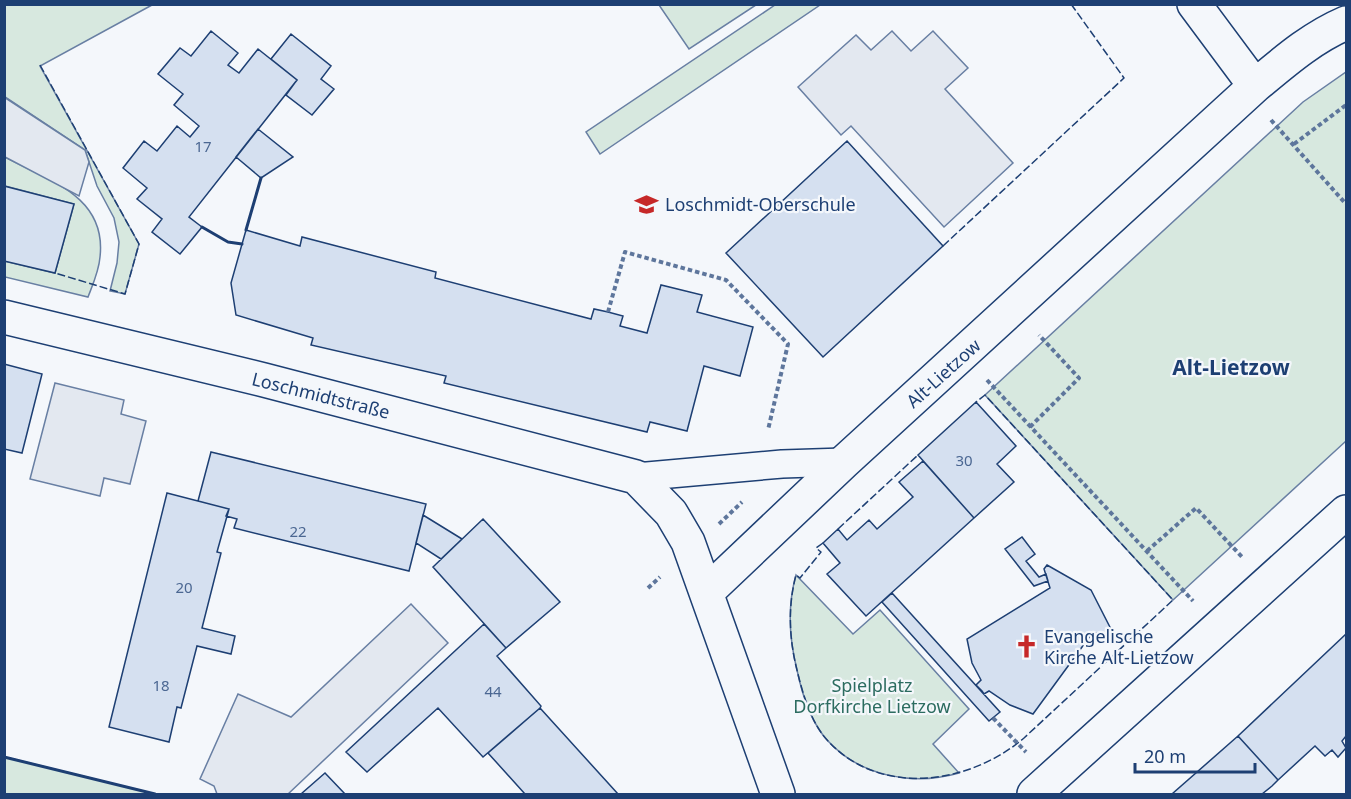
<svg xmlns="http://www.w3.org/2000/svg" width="1351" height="799" font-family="'Noto Sans',sans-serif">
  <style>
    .green { fill: #d7e8df; stroke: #687fa3; stroke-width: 1.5 }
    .parking { fill: #e3e8f0; stroke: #687fa3; stroke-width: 1.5 }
    .building { fill: #d5e0f0; stroke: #1d3f73; stroke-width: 1.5 }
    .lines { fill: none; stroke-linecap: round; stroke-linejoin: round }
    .pedestrian-casing { stroke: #1d3f73; stroke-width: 30 }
    .minor-casing { stroke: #1d3f73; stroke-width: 36 }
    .path { stroke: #5e769c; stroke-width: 4; stroke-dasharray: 4.5 3; stroke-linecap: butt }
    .pedestrian { stroke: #f4f7fb; stroke-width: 27 }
    .minor { stroke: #f4f7fb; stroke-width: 33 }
    .fence { stroke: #1d3f73; stroke-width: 1.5; stroke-dasharray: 8 3; stroke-linecap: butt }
    .wall { stroke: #1d3f73; stroke-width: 3 }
    .labels { text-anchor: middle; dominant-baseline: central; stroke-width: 4.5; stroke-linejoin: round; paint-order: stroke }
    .number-label { font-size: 15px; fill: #4b6792 }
    .poi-label { font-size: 18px; fill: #1d3f73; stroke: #f4f7fb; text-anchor: start }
    .street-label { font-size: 18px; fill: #1d3f73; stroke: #f4f7fb }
    .park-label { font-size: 18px; fill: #2c6c60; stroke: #f4f7fb }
    .quarter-label { font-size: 21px; font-weight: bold; fill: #1d3f73; stroke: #f4f7fb }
  </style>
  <rect width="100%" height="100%" fill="#f4f7fb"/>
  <path class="green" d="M5,5h147l-112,61 99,178 -14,50 -15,-3 7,-28 2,-21 -5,-24 -17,-32 -12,-36 -80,-53z
    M659,5h97l-67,44z
    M775,5h45l-220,149 -14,-22z
    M1346,72v369l-173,159 -188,-205 318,-293z
    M5,157c43,23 102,39 95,100 -1,14 -7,27 -12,40l-83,-20 -1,-16 51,12 19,-69 -69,-18z
    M796,575l57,59 27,-24 89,99 -36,35 26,29c-45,13 -98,4 -131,-32 -17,-18 -26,-47 -31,-71 -8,-32 -10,-63 -1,-95z
    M4,757h1l150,37h-150z"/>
  <path class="parking" d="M892,31l19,20 22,-20 35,37 -23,21 68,74 -69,64 -93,-101 -10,9 -43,-48 58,-52 15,15z
    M4,97l81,53 4,12 -10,34 -74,-39z
    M55,383l69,17 -3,14 25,7 -16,63 -26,-6 -4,18 -70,-17z
    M411,604l37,39 -160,151h-71l-3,-8 -14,-7 38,-85 53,23z"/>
  <path class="building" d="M211,31l27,22 -10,12 11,8 19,-24 39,31 -108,137 13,10 -22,27 -28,-22 10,-13 -25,-20 10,-11 -24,-20 21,-27 13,10 20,-25 13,11 9,-11 -25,-21 9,-11 -25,-20 22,-26 11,8z
    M291,34l40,32 -10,13 13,10 -22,26 -26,-20 11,-15 -26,-21z
    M258,129l35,28 -32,21 -25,-21z
    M847,141l96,105 -120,111 -97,-104z
    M4,186l70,18 -19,69 -51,-12z
    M246,230l54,16 2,-9 134,35 -1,6 156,41 3,-10 14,3 15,4 -3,10 27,7 14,-48 41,10 -5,17 56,15 -13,49 -36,-10 -17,65 -37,-9 -3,10 -203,-49 2,-7 -135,-31 2,-7 -77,-23 -5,-32z
    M4,364l38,10 -20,79 -18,-4z
    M976,402l40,44 -19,18 17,18 -40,36 -56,-63z
    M211,452l215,52 -17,67 -175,-43 3,-9 -11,-3 3,-7 -31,-8z
    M923,461l51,57 -108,98 -39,-42 13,-11 -17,-20 15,-14 9,11 22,-20 8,9 36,-32 -14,-15z
    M167,493l62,16 -12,43 4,1 -19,75 33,8 -4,18 -34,-8 -16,62 -4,-1 -8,35 -60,-15z
    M423,515l39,24 -21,20 -25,-16z
    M483,519l77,83 -54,46 -73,-81z
    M1022,537l13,17 -9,7 13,16 7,-3 2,7 -14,5 -29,-37z
    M1047,565l44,25 25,49h-7l-16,-7 -60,82 -23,-9 -21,-14 -5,3 -2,-3 -6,-6 5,-5 -9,-17 -5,-24 83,-51 -6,-19z
    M892,593l108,119 -11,9 -107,-119z
    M484,624l22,24 -9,8 44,50 -1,2 -57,49 -45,-49 -71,64 -21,-20z
    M1346,634v102l-4,5 4,7 -8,9 -6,-7 -7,6 -10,-10 -37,34 -40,-44z
    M540,708l78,86h-93l-37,-41z
    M1238,736l40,44 -6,6 -10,8h-90z
    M325,773l20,21h-44z"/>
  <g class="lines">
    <defs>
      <path id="pedestrian" d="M636,477l146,-13 62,-2"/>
      <path id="minor" d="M1194,4l61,82
        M4,317l260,63 372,97 35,36 17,29 90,252
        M707,592l137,-130 411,-376c29,-24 56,-48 91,-63
        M1034,794l312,-282"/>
    </defs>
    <use href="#pedestrian" class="pedestrian-casing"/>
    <use href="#minor" class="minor-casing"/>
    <path class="path" d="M1271,120l75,84
      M1294,144l52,-39
      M608,312l17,-60 101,28 62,64 -20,86
      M987,380l206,221
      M1030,427l49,-49 -40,-43
      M719,524l23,-22
      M1147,551l49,-43 46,49
      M648,588l12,-11
      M993,718l33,34"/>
    <use href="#pedestrian" class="pedestrian"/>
    <use href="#minor" class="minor"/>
    <path class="fence" d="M40,65l99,179 -14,50 -70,-21
      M943,246l181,-168 -53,-74
      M838,529l80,-74
      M823,543l-7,5 5,4 -21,26 -4,-3c-8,30 -7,61 0,91 6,25 14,56 32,75 53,57 142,43 196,-3l149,-138 -188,-205 -9,7"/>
    <path class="wall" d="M202,227l26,15 14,2
      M246,230l15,-52
      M4,757l151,37"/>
  </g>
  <defs>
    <symbol id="school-bare" viewBox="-9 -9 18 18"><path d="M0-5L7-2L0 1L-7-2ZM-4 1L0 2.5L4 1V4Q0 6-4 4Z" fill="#c62828" stroke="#f4f7fb" stroke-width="2.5" paint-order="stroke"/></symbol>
    <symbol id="church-bare" viewBox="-9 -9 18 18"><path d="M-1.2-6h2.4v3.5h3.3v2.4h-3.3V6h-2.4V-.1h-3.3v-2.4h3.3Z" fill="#c62828" stroke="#f4f7fb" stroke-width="2.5" paint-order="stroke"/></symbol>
  </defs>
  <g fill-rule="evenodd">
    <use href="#school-bare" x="630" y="188" width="33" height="33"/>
    <use href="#church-bare" x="1010" y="630" width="33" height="33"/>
  </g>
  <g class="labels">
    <g class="number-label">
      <text x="203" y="146">17</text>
      <text x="964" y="460">30</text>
      <text x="298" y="531">22</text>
      <text x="184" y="587">20</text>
      <text x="161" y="685">18</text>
      <text x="493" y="691">44</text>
    </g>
    <g class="poi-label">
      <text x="665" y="204">Loschmidt-Oberschule</text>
      <text x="1044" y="636">Evangelische<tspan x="1044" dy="21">Kirche Alt-Lietzow</tspan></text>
    </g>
    <g class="street-label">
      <text transform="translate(943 373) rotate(-42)">Alt-Lietzow</text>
      <text transform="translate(321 395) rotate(14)">Loschmidtstraße</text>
    </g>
    <g class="park-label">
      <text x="872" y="685">Spielplatz<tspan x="872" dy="21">Dorfkirche Lietzow</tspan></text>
    </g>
    <g class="quarter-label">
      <text x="1231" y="367">Alt-Lietzow</text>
    </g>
  </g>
  <rect width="1351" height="799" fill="none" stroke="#1d3f73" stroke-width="12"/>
  <path d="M1135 763v9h120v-9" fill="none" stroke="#1d3f73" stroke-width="3"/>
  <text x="1144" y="763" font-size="18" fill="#1d3f73" stroke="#f4f7fb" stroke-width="4.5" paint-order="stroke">20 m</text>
</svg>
